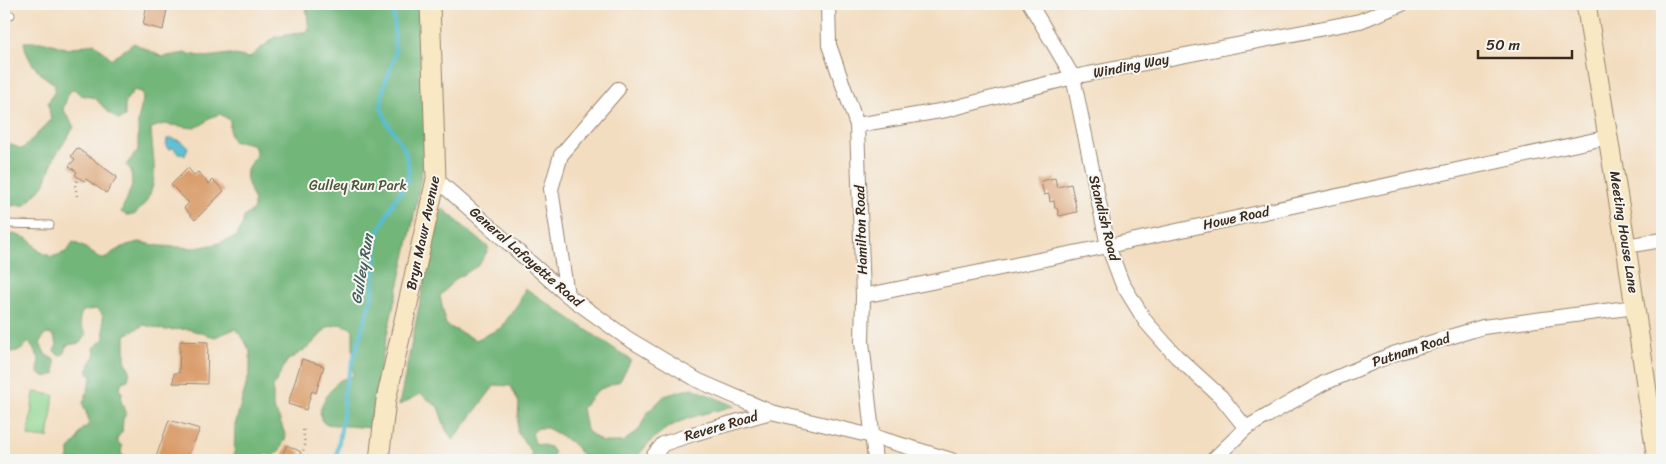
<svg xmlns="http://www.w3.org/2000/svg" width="1666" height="464" font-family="Sriracha,sans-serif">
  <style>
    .green { fill: #8ed58f; stroke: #648056 }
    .forest { fill: #72b67a; stroke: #56704c }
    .water { fill: #54bcd1; stroke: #487378 }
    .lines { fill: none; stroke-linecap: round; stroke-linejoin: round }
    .stream { stroke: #54bcd1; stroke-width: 4 }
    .building { fill: #d89863 }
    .lane-casing { stroke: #97846f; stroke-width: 9 }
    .street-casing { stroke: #97846f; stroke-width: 16 }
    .secondary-casing { stroke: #97846f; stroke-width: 21 }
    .path { stroke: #97846f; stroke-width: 2.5; stroke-dasharray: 1 4; stroke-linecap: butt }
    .lane { stroke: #fff; stroke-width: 7 }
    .street { stroke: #fff; stroke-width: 14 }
    .secondary { stroke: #f8e8c3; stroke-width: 19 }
    .labels { text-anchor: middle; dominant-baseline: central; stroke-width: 4; stroke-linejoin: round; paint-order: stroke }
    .street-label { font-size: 14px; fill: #3b2a1e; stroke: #f6f6f2 }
    .park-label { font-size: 14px; fill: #50553a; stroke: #f6f6f2 }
    .water-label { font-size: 15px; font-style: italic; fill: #445d5d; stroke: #f6f6f2 }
  </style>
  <rect width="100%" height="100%" fill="#f6f6f2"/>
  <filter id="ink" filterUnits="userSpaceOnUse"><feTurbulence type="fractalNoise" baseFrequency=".02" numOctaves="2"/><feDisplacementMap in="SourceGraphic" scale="10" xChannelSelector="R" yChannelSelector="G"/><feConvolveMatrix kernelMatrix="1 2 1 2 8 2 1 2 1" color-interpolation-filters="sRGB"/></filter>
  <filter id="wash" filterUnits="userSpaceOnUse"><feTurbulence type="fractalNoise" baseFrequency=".0096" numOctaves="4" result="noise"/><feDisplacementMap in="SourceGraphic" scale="20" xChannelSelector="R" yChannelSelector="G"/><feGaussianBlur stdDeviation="1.12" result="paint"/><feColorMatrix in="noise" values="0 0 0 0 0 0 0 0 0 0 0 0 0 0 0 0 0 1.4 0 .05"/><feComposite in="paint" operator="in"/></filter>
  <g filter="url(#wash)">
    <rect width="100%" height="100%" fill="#f3ddc0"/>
    <path class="green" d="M34,392l20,3 -6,43 -20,-2z"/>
    <path class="forest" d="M306,4h114c2,47 9,93 5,140 -9,96 -44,188 -54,284l-46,-4c-13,-10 4,-34 13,-42 4,-4 10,-4 15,-6v-47l-12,-5 -13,3 -19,20 -22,14 -14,26v21l6,10 7,19 -6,13 -7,6 -7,-2 -7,3 -2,3h-23l1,-35 15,-54v-20l-7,-13 -8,-9 -20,8 -27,-8 -23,1 -21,-5 -19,10v25l5,11 -2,9 -6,2 -3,8 3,2 -1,10 3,4 2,8 -3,5 -1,13 -5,6 1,4 4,4 -1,7 2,3 7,2 1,2h-65l3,-2v-9l8,-8 3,-9 10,-9 -7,-19 9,-28 -5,-4 4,-10 4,-6 -1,-8 10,-10 -1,-21 -2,-5 -5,-3 -13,2c-6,9 -3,14 3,23l-6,9 -13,2 -3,9 -6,1 -4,-4 3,-6 -3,-9 -4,-2 -6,1 -4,9 6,11 9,5v14l-9,3 -8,-4 1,-15 -10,-16 -8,8 -10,2 -5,-10 -2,-2 1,-33 -1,-2v-69l10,-2 15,5 10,12 13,6 14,-5 7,-10 11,5 15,11h9l5,-6 14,-7 12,-3 21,4 36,2 20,-4 20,-7 6,-11 2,-9 10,-8c1,-22 -18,-32 1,-51l1,-8 -4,-6 -9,-2h-9l-4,-6v-16l-10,-6 -9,3 -8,7 -9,4 -30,-4 -13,4c1,34 13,61 -17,87h-8l-5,-3 11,-26 -1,-16 -5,-5 12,-15v-29l5,-22 -1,-7 -8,-2 -9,12v15l-6,3 -12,-9 -12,-13 -14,-3 -7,-6 -5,3 -6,17 11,18 -20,31 -10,27 -19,20 -18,1 -3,-2v-62l18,7 29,-29 -3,-18 7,-11v-7c-17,-10 -28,-23 -31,-42h22l22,7 26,-6 18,16 22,-16 28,14 23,-4 21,4 24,-3 19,4 26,-21 34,-6z
      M442,208l47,40 -10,17 -25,15 -14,16 6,29 30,15 25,-12 18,-26 6,-14 106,72 -11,21 -22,9 -16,18 4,22 16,12h21l16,-12 8,-17 17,-17 28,-8 43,18c-19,5 -42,9 -60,18 -16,7 -30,22 -40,36h-35l-1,-1 -17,-4 -9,-11 -13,-9 -13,-7h-9l-6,5 3,10 15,4 4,6 -2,7h-22l2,-7 -15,-21 2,-29 -8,-17 -16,-1 -42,55 -7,-10 -8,-23 -17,-13 -22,11 34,-167z"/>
    <path class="water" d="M171,138l9,3 8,6 -3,9 -4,-3 -3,1 -4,-6 -5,1 -3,-2 1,-8z"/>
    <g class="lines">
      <path class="stream" d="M336,460l7,-43 1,-26 29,-99 4,-57 17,-34 12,-17 3,-13 -4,-21 -18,-28 -6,-15 2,-18 12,-32 -1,-42 -2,-11"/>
    </g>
    <g id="blocks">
      <path class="building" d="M147,4h21l-5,26 -20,-5z
        M77,148l40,29 -11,16 -20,-14 -2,2 -9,-6 2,-3 -8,-6 6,-7 -4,-3z
        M188,168l6,7 4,-3 11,12 4,-4 11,11 -29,29 -11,-12 5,-5 -18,-18z
        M1055,178l2,9 14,-3 6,28 -18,4 -2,-8h-2l-1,-7 -4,1 -1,-8 -5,1 -3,-14z
        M180,341l28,1 -1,42 -34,-1 1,-10h5z
        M302,359l22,7 -8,27 -4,-2 -6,19 -18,-6z
        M169,420l31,9 -14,31h-31z
        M287,445l14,7 -4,8h-17z"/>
    </g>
  </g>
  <g filter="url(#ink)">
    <use href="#blocks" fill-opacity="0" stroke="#97846f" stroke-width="1"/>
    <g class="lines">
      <defs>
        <path id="lane" d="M4,18l7,-3
          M4,224l46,1"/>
        <path id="street" d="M828,4l1,41 28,80 6,171 -1,46 13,118
          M1030,4l43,73 35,169 14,37 24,39 30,34 45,41 25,31
          M857,125l89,-15 127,-33 287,-56 42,-17
          M436,179l131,116 60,43 72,43 72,31 101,24 79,24
          M1626,246l36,-6
          M567,295l-16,-106 10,-34 57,-66
          M863,296l245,-50 501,-109
          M650,460l13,-16 30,-10 78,-22
          M1213,460l33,-32 78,-45 69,-29 90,-27 152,-20"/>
        <path id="secondary" d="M1586,4l40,242 31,214
          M379,460l7,-60 50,-221 -6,-175"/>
      </defs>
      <use href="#lane" class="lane-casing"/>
      <use href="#street" class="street-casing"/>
      <use href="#secondary" class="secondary-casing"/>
      <path class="path" d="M77,196l-2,-11 3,-7
        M300,460l5,-15 -2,-16"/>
      <use href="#lane" class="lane"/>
      <use href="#street" class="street"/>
      <use href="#secondary" class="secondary"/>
    </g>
  </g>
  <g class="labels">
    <g class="street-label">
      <text transform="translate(1131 66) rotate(-11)">Winding Way</text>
      <text transform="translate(1104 218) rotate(76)">Standish Road</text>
      <text transform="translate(1236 218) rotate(-12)">Howe Road</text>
      <text transform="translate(861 230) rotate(-92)">Hamilton Road</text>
      <text transform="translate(1624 232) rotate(81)">Meeting House Lane</text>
      <text transform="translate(423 233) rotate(-78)">Bryn Mawr Avenue</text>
      <text transform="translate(526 257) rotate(41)">General Lafayette Road</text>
      <text transform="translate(1411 350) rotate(-18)">Putnam Road</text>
      <text transform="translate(721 426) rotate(-16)">Revere Road</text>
    </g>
    <g class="park-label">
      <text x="358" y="185">Gulley Run Park</text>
    </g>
    <g class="water-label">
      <text transform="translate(362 269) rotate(-80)">Gulley Run</text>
    </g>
  </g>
  <rect width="1666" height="464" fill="none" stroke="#f6f6f2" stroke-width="20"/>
  <path d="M1478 50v8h94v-8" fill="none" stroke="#3b2a1e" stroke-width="2.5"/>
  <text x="1486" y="50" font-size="15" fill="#3b2a1e" stroke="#f6f6f2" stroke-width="4" paint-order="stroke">50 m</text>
</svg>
